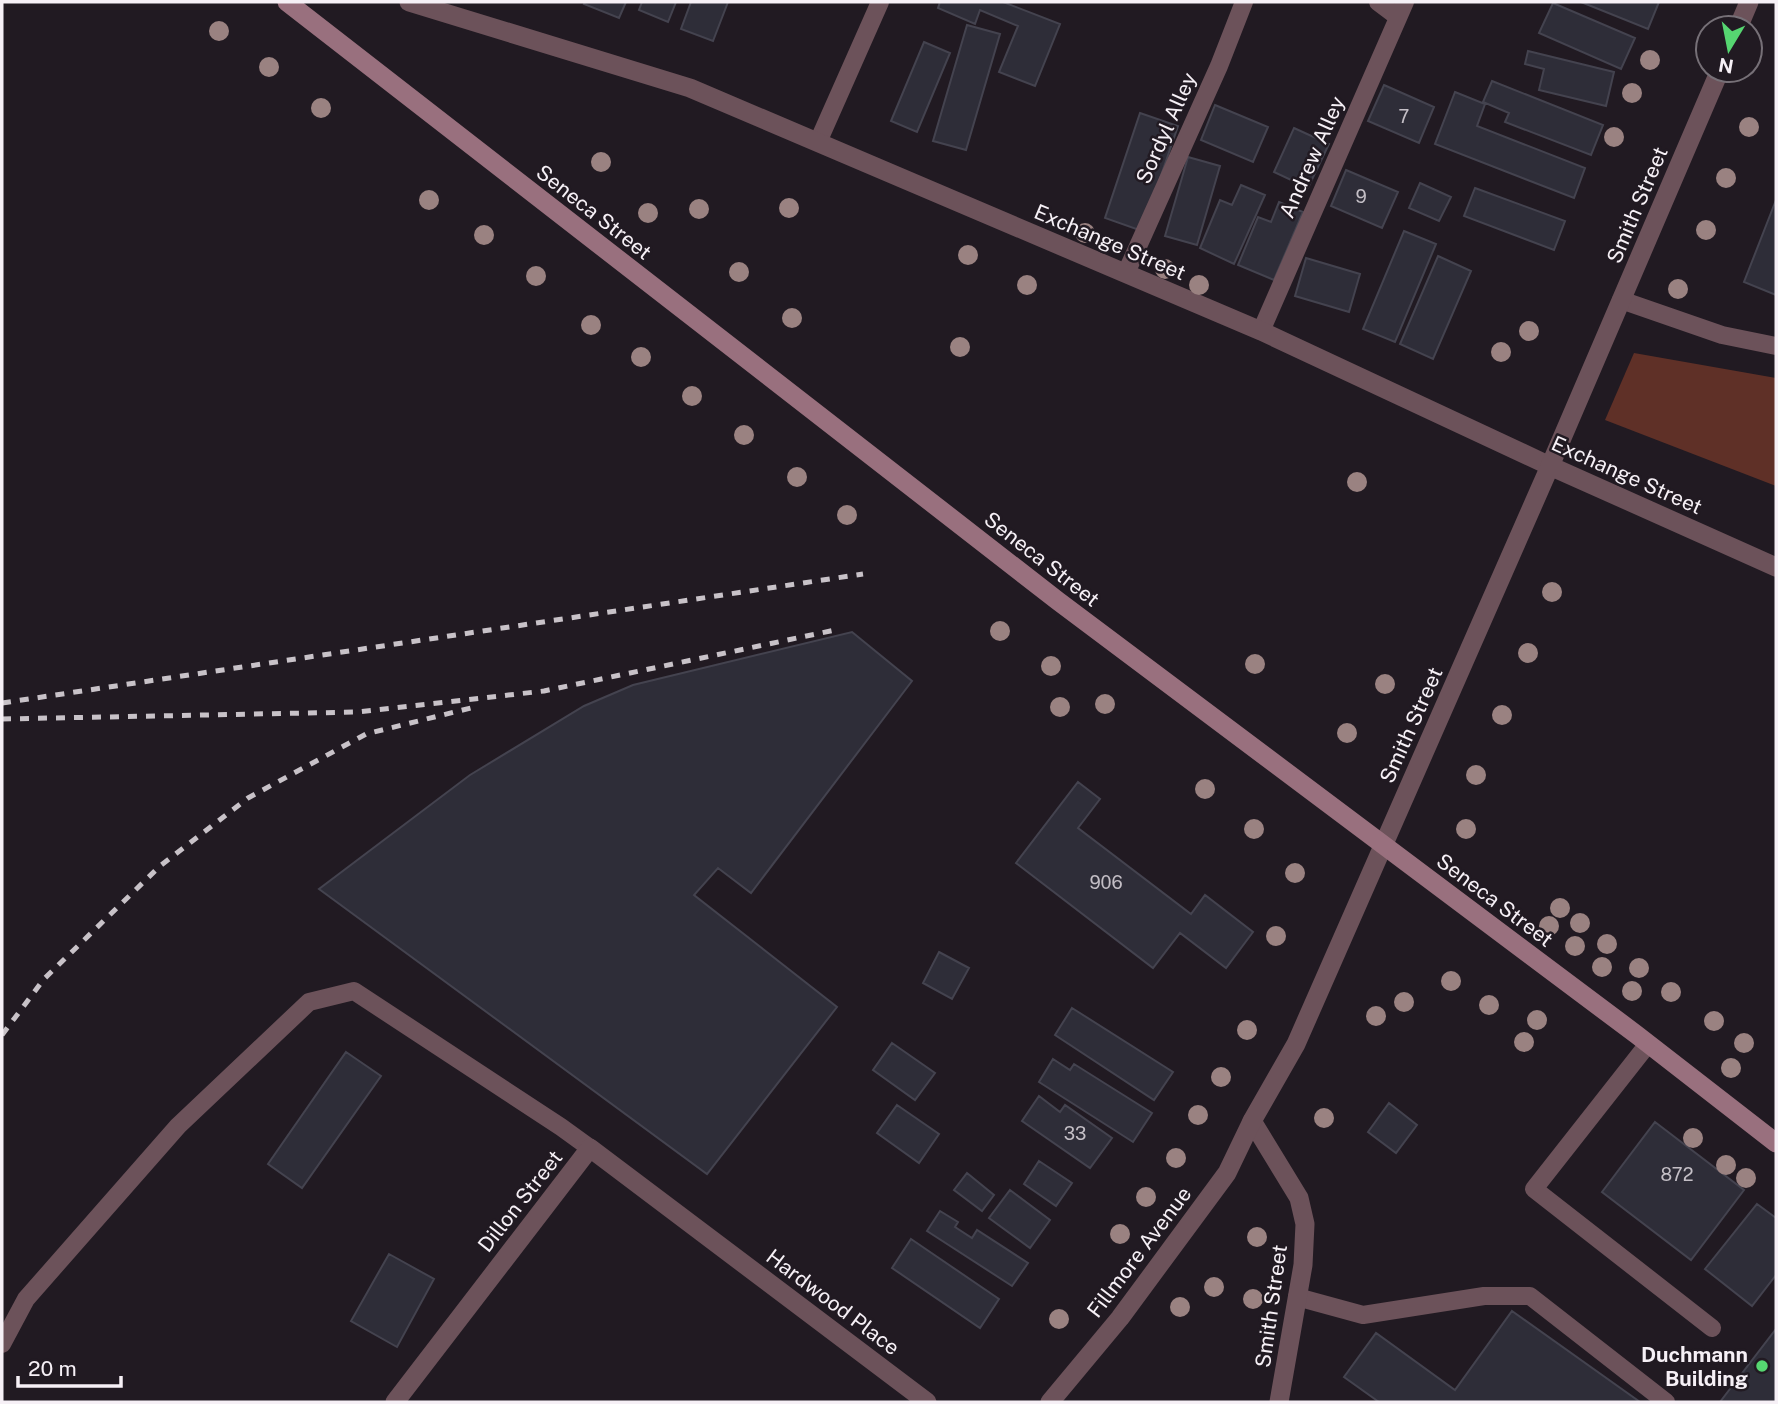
<svg xmlns="http://www.w3.org/2000/svg" width="1778" height="1404" font-family="'Public Sans',sans-serif">
  <style>
    .green { fill: #5f3027 }
    .building { fill: #2e2d38; stroke: #44434f; stroke-width: 2 }
    .lines { fill: none; stroke-linecap: round; stroke-linejoin: round }
    .service { stroke: #6c525a; stroke-width: 18 }
    .minor { stroke: #6c525a; stroke-width: 19 }
    .tertiary { stroke: #6c525a; stroke-width: 19 }
    .secondary { stroke: #99707e; stroke-width: 19 }
    .rail { stroke: #c8c2c8; stroke-width: 5; stroke-dasharray: 9 9; stroke-linecap: butt }
    .tree { fill: #9a8281 }
    .poi-dot { fill: #56d671; stroke: #211a22; stroke-width: 2.5 }
    .labels { text-anchor: middle; dominant-baseline: central; stroke-width: 5; stroke-linejoin: round; paint-order: stroke }
    .number-label { font-size: 18px; fill: #c4bfc6 }
    .street-label { font-size: 21px; fill: #f6f0f6; stroke: #211a22 }
    .poi-label { font-size: 21px; font-weight: bold; fill: #f6f0f6; stroke: #211a22; text-anchor: end }
  </style>
  <rect width="100%" height="100%" fill="#211a22"/>
  <path class="green" d="M1634,353l142,25v108l-171,-66z"/>
  <path class="building" d="M585,2h41l-7,16 -35,-14z
    M642,2h34l-8,20 -29,-12z
    M691,2h37l-15,39 -32,-12z
    M940,2h63l57,22 -25,62 -36,-14 19,-46 -38,-16 -5,14 -37,-16z
    M1581,2h78l-11,27z
    M1553,3l82,35 -14,31 -82,-36z
    M967,25l33,9 -34,116 -33,-9z
    M924,42l26,11 -33,79 -26,-11z
    M1528,51l86,21 -8,34 -67,-16 5,-21 -19,-5z
    M1492,81l111,44 -12,30 -86,-33 4,-9 -26,-11z
    M1384,85l50,22 -15,36 -51,-22z
    M1455,92l30,12 -8,22 108,42 -11,30 -139,-54z
    M1215,105l53,22 -15,35 -52,-22z
    M1140,113l38,13 -36,105 -37,-13z
    M1294,128l35,16 -21,44 -34,-16z
    M1188,157l32,9 -23,79 -32,-9z
    M1346,170l52,22 -16,36 -51,-22z
    M1420,183l31,14 -12,24 -30,-13z
    M1241,185l24,10 -31,69 -34,-16 20,-48 12,5z
    M1475,188l90,33 -11,29 -90,-34z
    M1776,200v95l-32,-13z
    M1279,202l24,10 -29,68 -36,-15 20,-48 13,5z
    M1404,231l32,13 -41,98 -32,-13z
    M1438,256l33,15 -38,88 -33,-15z
    M1306,258l54,16 -11,38 -54,-16z
    M852,632l60,49 -161,212 -33,-25 -24,27 143,112 -130,167 -388,-285 151,-114 114,-69 49,-21z
    M1078,782l22,17 -22,29 113,86 14,-19 48,37 -27,36 -46,-35 -27,35 -137,-105z
    M939,952l30,16 -17,31 -29,-16z
    M1072,1008l101,64 -19,28 -99,-65z
    M892,1043l43,30 -20,27 -42,-30z
    M346,1052l35,24 -79,112 -34,-24z
    M1053,1059l17,11 4,-6 78,49 -19,29 -94,-60z
    M1039,1096l21,16 5,-7 47,33 -22,30 -68,-47z
    M1389,1103l28,22 -21,28 -28,-21z
    M897,1105l42,29 -20,29 -42,-30z
    M1655,1122l89,68 -53,70 -89,-68z
    M1039,1161l33,22 -16,23 -32,-22z
    M967,1173l27,22 -12,16 -28,-21z
    M1010,1190l40,30 -20,28 -41,-30z
    M1757,1204l19,14v57l-24,31 -47,-37z
    M940,1211l18,11 -3,5 17,11 5,-8 51,33 -16,23 -85,-55z
    M911,1239l88,60 -19,29 -88,-60z
    M389,1254l45,25 -37,68 -46,-26z
    M1512,1311l128,91h-261l-35,-25 32,-44 79,57z
    M1776,1329v73h-56z"/>
  <g class="lines">
    <path class="service" d="M1378,2l20,15
      M818,142l62,-140
      M1126,273l93,-207 25,-64
      M1621,300l101,35 54,11
      M1261,331l144,-329
      M1648,1044l-114,145 178,139
      M1297,1297l66,18 121,-19h46l136,106
      M2,1344l24,-45 152,-173 131,-124 45,-11 207,136 29,21"/>
    <path class="minor" d="M409,2l281,86 571,243 289,135
      M1252,1121l47,77 6,26 -2,41 -24,137
      M395,1402l195,-254 337,254"/>
    <path class="tertiary" d="M1738,28l11,-26
      M1550,466l226,101
      M1050,1402l70,-84 107,-145 25,-52 44,-77 254,-578 170,-396"/>
    <path class="secondary" d="M287,2l771,599 579,434 139,108"/>
    <path class="rail" d="M2,703l861,-129
      M2,719l356,-7 186,-21 296,-62
      M2,1035l42,-56 116,-113 88,-68 118,-64 113,-28"/>
  </g>
  <g class="tree">
    <circle cx="219" cy="31" r="10"/>
    <circle cx="1650" cy="60" r="10"/>
    <circle cx="269" cy="67" r="10"/>
    <circle cx="1632" cy="93" r="10"/>
    <circle cx="321" cy="108" r="10"/>
    <circle cx="1749" cy="127" r="10"/>
    <circle cx="1614" cy="137" r="10"/>
    <circle cx="601" cy="162" r="10"/>
    <circle cx="1726" cy="178" r="10"/>
    <circle cx="429" cy="200" r="10"/>
    <circle cx="789" cy="208" r="10"/>
    <circle cx="699" cy="209" r="10"/>
    <circle cx="648" cy="213" r="10"/>
    <circle cx="1706" cy="230" r="10"/>
    <circle cx="1085" cy="233" r="10"/>
    <circle cx="484" cy="235" r="10"/>
    <circle cx="968" cy="255" r="10"/>
    <circle cx="1165" cy="269" r="10"/>
    <circle cx="739" cy="272" r="10"/>
    <circle cx="536" cy="276" r="10"/>
    <circle cx="1027" cy="285" r="10"/>
    <circle cx="1199" cy="285" r="10"/>
    <circle cx="1678" cy="289" r="10"/>
    <circle cx="792" cy="318" r="10"/>
    <circle cx="591" cy="325" r="10"/>
    <circle cx="1529" cy="331" r="10"/>
    <circle cx="960" cy="347" r="10"/>
    <circle cx="1501" cy="352" r="10"/>
    <circle cx="641" cy="357" r="10"/>
    <circle cx="692" cy="396" r="10"/>
    <circle cx="744" cy="435" r="10"/>
    <circle cx="797" cy="477" r="10"/>
    <circle cx="1357" cy="482" r="10"/>
    <circle cx="847" cy="515" r="10"/>
    <circle cx="1552" cy="592" r="10"/>
    <circle cx="1000" cy="631" r="10"/>
    <circle cx="1528" cy="653" r="10"/>
    <circle cx="1255" cy="664" r="10"/>
    <circle cx="1051" cy="666" r="10"/>
    <circle cx="1385" cy="684" r="10"/>
    <circle cx="1105" cy="704" r="10"/>
    <circle cx="1060" cy="707" r="10"/>
    <circle cx="1502" cy="715" r="10"/>
    <circle cx="1347" cy="733" r="10"/>
    <circle cx="1476" cy="775" r="10"/>
    <circle cx="1205" cy="789" r="10"/>
    <circle cx="1254" cy="829" r="10"/>
    <circle cx="1466" cy="829" r="10"/>
    <circle cx="1295" cy="873" r="10"/>
    <circle cx="1560" cy="908" r="10"/>
    <circle cx="1580" cy="923" r="10"/>
    <circle cx="1549" cy="926" r="10"/>
    <circle cx="1276" cy="936" r="10"/>
    <circle cx="1607" cy="944" r="10"/>
    <circle cx="1575" cy="946" r="10"/>
    <circle cx="1602" cy="967" r="10"/>
    <circle cx="1639" cy="968" r="10"/>
    <circle cx="1451" cy="981" r="10"/>
    <circle cx="1632" cy="991" r="10"/>
    <circle cx="1671" cy="992" r="10"/>
    <circle cx="1404" cy="1002" r="10"/>
    <circle cx="1489" cy="1005" r="10"/>
    <circle cx="1376" cy="1016" r="10"/>
    <circle cx="1537" cy="1020" r="10"/>
    <circle cx="1714" cy="1021" r="10"/>
    <circle cx="1247" cy="1030" r="10"/>
    <circle cx="1524" cy="1042" r="10"/>
    <circle cx="1744" cy="1043" r="10"/>
    <circle cx="1731" cy="1068" r="10"/>
    <circle cx="1221" cy="1077" r="10"/>
    <circle cx="1198" cy="1115" r="10"/>
    <circle cx="1324" cy="1118" r="10"/>
    <circle cx="1693" cy="1138" r="10"/>
    <circle cx="1176" cy="1158" r="10"/>
    <circle cx="1726" cy="1165" r="10"/>
    <circle cx="1746" cy="1178" r="10"/>
    <circle cx="1146" cy="1197" r="10"/>
    <circle cx="1120" cy="1234" r="10"/>
    <circle cx="1257" cy="1237" r="10"/>
    <circle cx="1214" cy="1287" r="10"/>
    <circle cx="1253" cy="1299" r="10"/>
    <circle cx="1180" cy="1307" r="10"/>
    <circle cx="1059" cy="1319" r="10"/>
  </g>
  <circle class="poi-dot" cx="1762" cy="1366" r="7"/>
  <g class="labels">
    <g class="number-label">
      <text x="1404" y="116">7</text>
      <text x="1361" y="196">9</text>
      <text x="1106" y="882">906</text>
      <text x="1075" y="1133">33</text>
      <text x="1677" y="1174">872</text>
    </g>
    <g class="street-label">
      <text transform="translate(1166 128) rotate(-66)">Sordyl Alley</text>
      <text transform="translate(1312 157) rotate(-66)">Andrew Alley</text>
      <text transform="translate(1637 205) rotate(-67)">Smith Street</text>
      <text transform="translate(594 212) rotate(38)">Seneca Street</text>
      <text transform="translate(1110 242) rotate(23)">Exchange Street</text>
      <text transform="translate(1627 475) rotate(24)">Exchange Street</text>
      <text transform="translate(1042 559) rotate(38)">Seneca Street</text>
      <text transform="translate(1411 725) rotate(-66)">Smith Street</text>
      <text transform="translate(1495 900) rotate(37)">Seneca Street</text>
      <text transform="translate(520 1201) rotate(-52)">Dillon Street</text>
      <text transform="translate(1139 1252) rotate(-53)">Fillmore Avenue</text>
      <text transform="translate(833 1302) rotate(37)">Hardwood Place</text>
      <text transform="translate(1271 1306) rotate(-82)">Smith Street</text>
    </g>
    <g class="poi-label">
      <text x="1748" y="1354">Duchmann<tspan x="1748" dy="24">Building</tspan></text>
    </g>
  </g>
  <rect width="1778" height="1404" fill="none" stroke="#f6f0f6" stroke-width="7"/>
  <g transform="translate(1729 49) rotate(190)"><circle r="33" fill="#211a22" stroke="#767077" stroke-width="2"/>
  <path d="M0-5L12 26L0 18L-12 26Z" fill="#56d671"/>
  <text y="-10" font-size="19" font-weight="bold" text-anchor="middle" fill="#f6f0f6">N</text>
  </g>
  <path d="M18 1376v10h103v-10" fill="none" stroke="#f6f0f6" stroke-width="3.5"/>
  <text x="28" y="1376" font-size="21" fill="#f6f0f6" stroke="#211a22" stroke-width="5" paint-order="stroke">20 m</text>
</svg>
